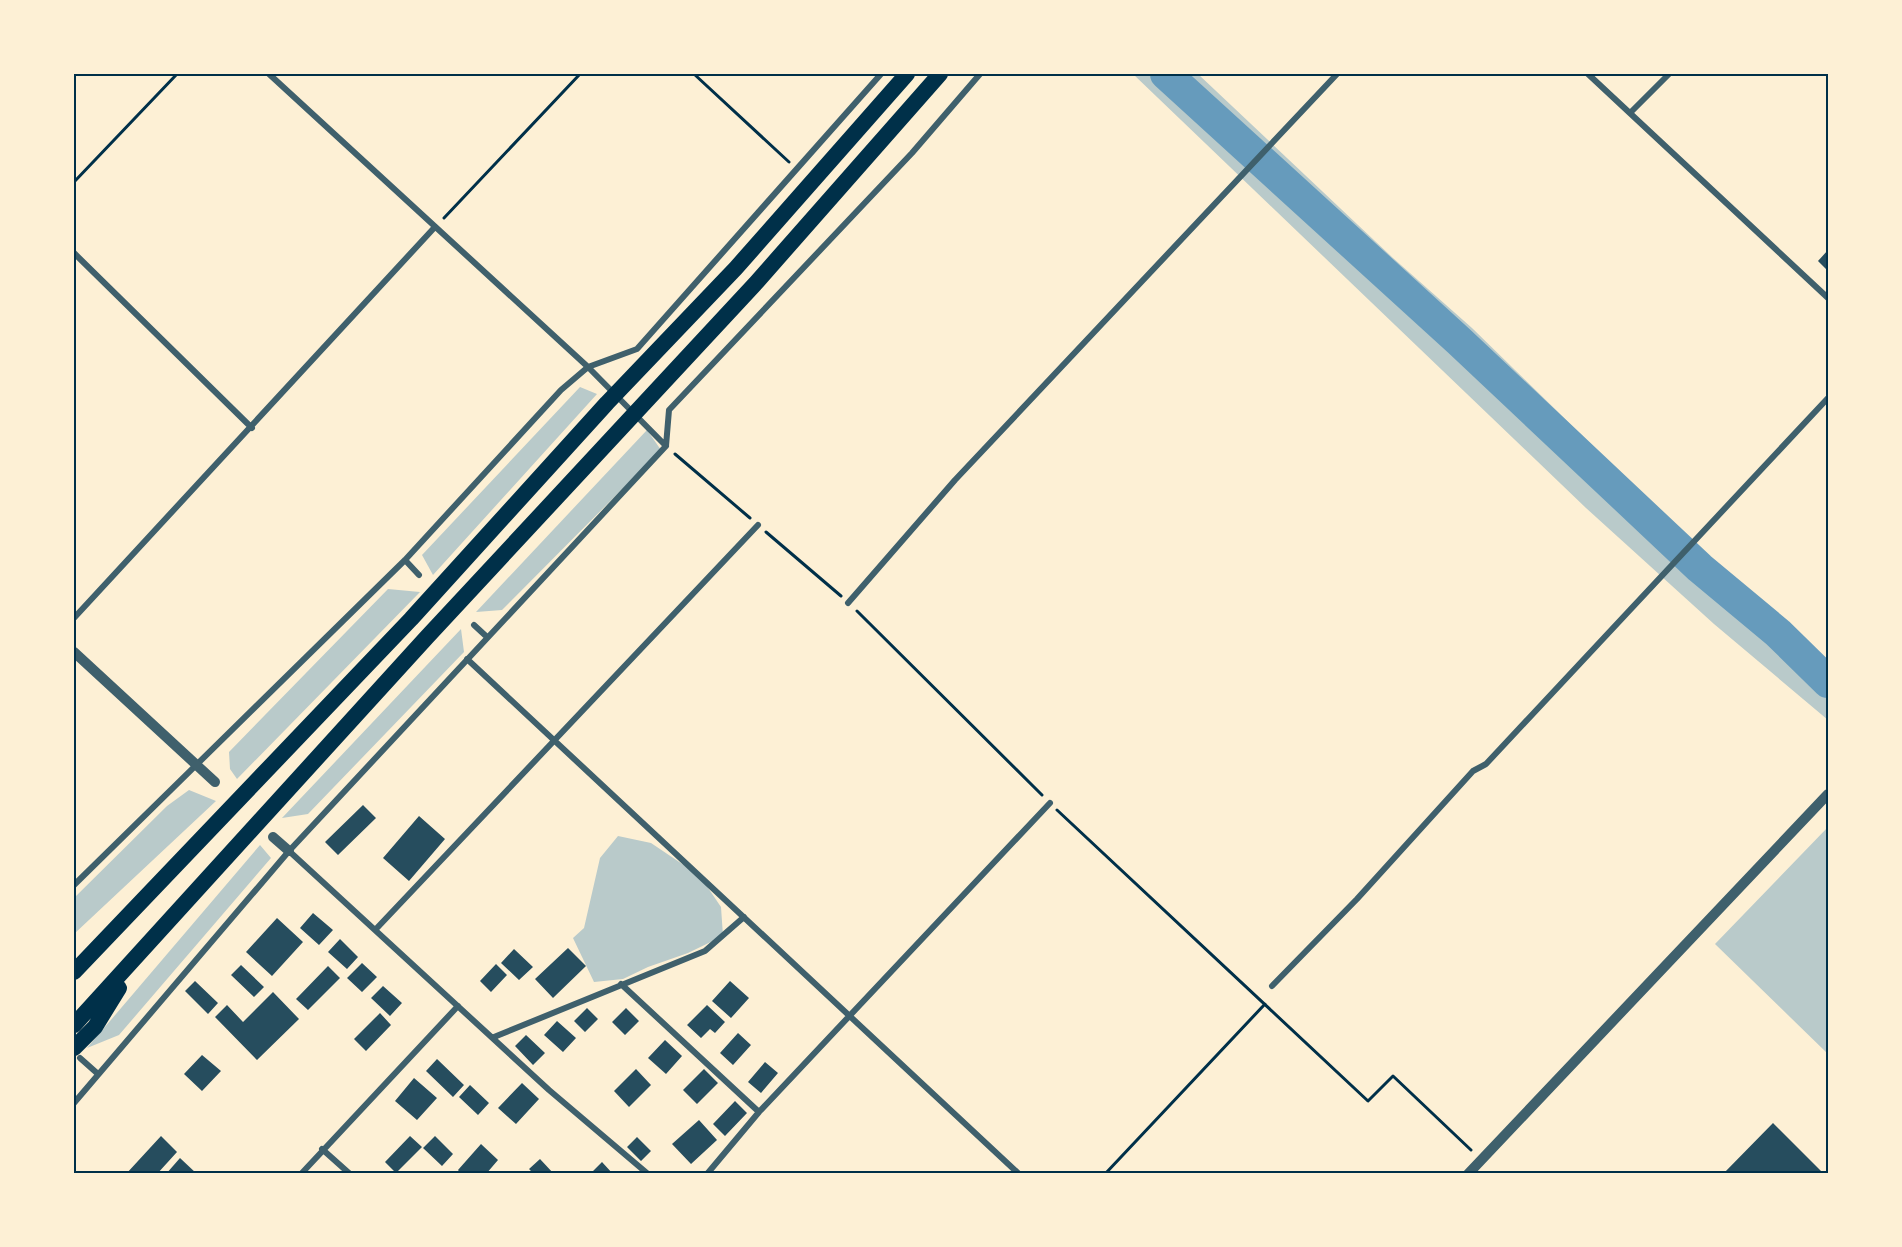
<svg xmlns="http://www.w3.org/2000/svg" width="1902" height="1247" font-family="'Source Serif 4',serif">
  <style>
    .green { fill: #b9caca }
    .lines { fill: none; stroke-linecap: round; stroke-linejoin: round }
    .river { stroke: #669bbc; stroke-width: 32 }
    .building { fill: #264d5e }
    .path { stroke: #003049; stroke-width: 3 }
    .minor { stroke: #3f606c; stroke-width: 6 }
    .tertiary { stroke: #3f606c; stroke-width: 10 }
    .trunk { stroke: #003049; stroke-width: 16 }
    .neatline { fill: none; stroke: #003049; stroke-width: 2 }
  </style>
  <rect width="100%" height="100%" fill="#fdf0d5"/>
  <path class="green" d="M1133,74h65l195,184 79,70 250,244 106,98v50l-114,-96 -128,-116z
    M580,387l17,7 -164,181 -11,-20z
    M647,430l14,20 -159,160 -26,2z
    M388,589l32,3 -183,187 -7,-10 -1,-17z
    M461,629l3,23 -156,162 -26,4z
    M189,790l27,11 -142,133v-36l93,-92z
    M1828,827v227l-113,-110z
    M618,836l33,7 49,33 21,31 2,29 -35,17 -40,14 -25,12 -29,3 -21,-44 11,-10 16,-70z
    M260,845l11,13 -152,177 -32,13z"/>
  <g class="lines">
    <path class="river" d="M1166,74l293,267 241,227 78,65 50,49"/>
  </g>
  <path class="building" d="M1828,250v21l-10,-10z
    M363,805l13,13 -38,37 -13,-13z
    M419,816l26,23 -36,42 -26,-23z
    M313,913l20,17 -14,15 -19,-17z
    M277,918l26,24 -31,34 -26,-24z
    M340,939l18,18 -11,12 -19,-17z
    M568,948l18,18 -33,32 -18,-19z
    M514,949l19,18 -14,13 -18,-17z
    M362,963l15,14 -15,15 -15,-14z
    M496,964l11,11 -16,17 -11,-11z
    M241,965l23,22 -10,10 -23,-22z
    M328,966l12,12 -32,32 -12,-11z
    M195,981l23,22 -10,11 -23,-23z
    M730,981l19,17 -18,20 -19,-17z
    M383,986l19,17 -12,13 -19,-18z
    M273,992l26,27 -42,41 -42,-43 12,-12 16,17z
    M707,1005l18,17 -10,11 -5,-4 -9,9 -14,-13z
    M587,1008l11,11 -13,13 -11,-11z
    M626,1008l13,13 -14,14 -13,-13z
    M380,1013l11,12 -25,26 -12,-12z
    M557,1021l19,17 -13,14 -19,-17z
    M738,1033l13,12 -18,20 -13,-12z
    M526,1035l19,18 -12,12 -18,-19z
    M665,1040l17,16 -16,18 -18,-16z
    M202,1055l19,16 -19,20 -18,-17z
    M437,1059l27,26 -11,12 -27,-26z
    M765,1062l13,11 -17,20 -13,-11z
    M636,1069l15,16 -22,22 -15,-16z
    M704,1069l14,14 -21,21 -14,-14z
    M414,1078l23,20 -20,22 -22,-19z
    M522,1083l17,16 -23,25 -18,-16z
    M470,1085l19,18 -11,12 -19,-18z
    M735,1101l12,12 -22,23 -12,-12z
    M699,1120l18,20 -26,24 -19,-20z
    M1773,1123l51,51h-101z
    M161,1136l16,16 -20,22h-31z
    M410,1136l12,11 -26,26 -11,-11z
    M435,1136l18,18 -11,12 -19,-18z
    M637,1137l14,14 -10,10 -14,-14z
    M481,1144l17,16 -12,14h-25l-3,-4z
    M180,1158l17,16h-31z
    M540,1159l14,15h-20l-5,-5z
    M602,1162l11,12h-23z"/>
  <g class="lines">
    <path class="path" d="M694,74l95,88
      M74,182l103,-108
      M444,218l136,-144
      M675,454l75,64
      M766,532l75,64
      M857,611l185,184
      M1057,810l311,291 25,-25 78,74
      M1105,1174l160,-170"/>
    <path class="minor" d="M269,74l319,293 78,79
      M1588,74l240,224
      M1630,113l39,-39
      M74,253l178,175
      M405,560l14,15
      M848,603l107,-123 382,-406
      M74,618l360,-390
      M474,625l13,12
      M467,659l552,515
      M289,851l260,239 99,84
      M74,885l331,-325 156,-170 27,-23 49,-18 244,-275
      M376,929l382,-404
      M621,984l138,128
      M1272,986l85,-87 116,-128 13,-7 342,-366
      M494,1037l211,-86 39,-34
      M80,1058l18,16
      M74,1103l215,-252 377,-405 3,-36 243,-257 68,-79
      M322,1149l28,25
      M301,1174l157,-168
      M707,1174l52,-62 291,-309"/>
    <path class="tertiary" d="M74,652l141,130
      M273,837l16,14
      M1468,1174l360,-380"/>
    <path class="trunk" d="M74,972l337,-353 196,-216 129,-135 171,-194
      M74,1025l353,-388 328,-353 185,-210
      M74,1048l21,-21 24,-39"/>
  </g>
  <rect width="1902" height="1247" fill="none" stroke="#fdf0d5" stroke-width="150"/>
  <rect x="75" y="75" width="1752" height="1097" class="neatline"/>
</svg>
